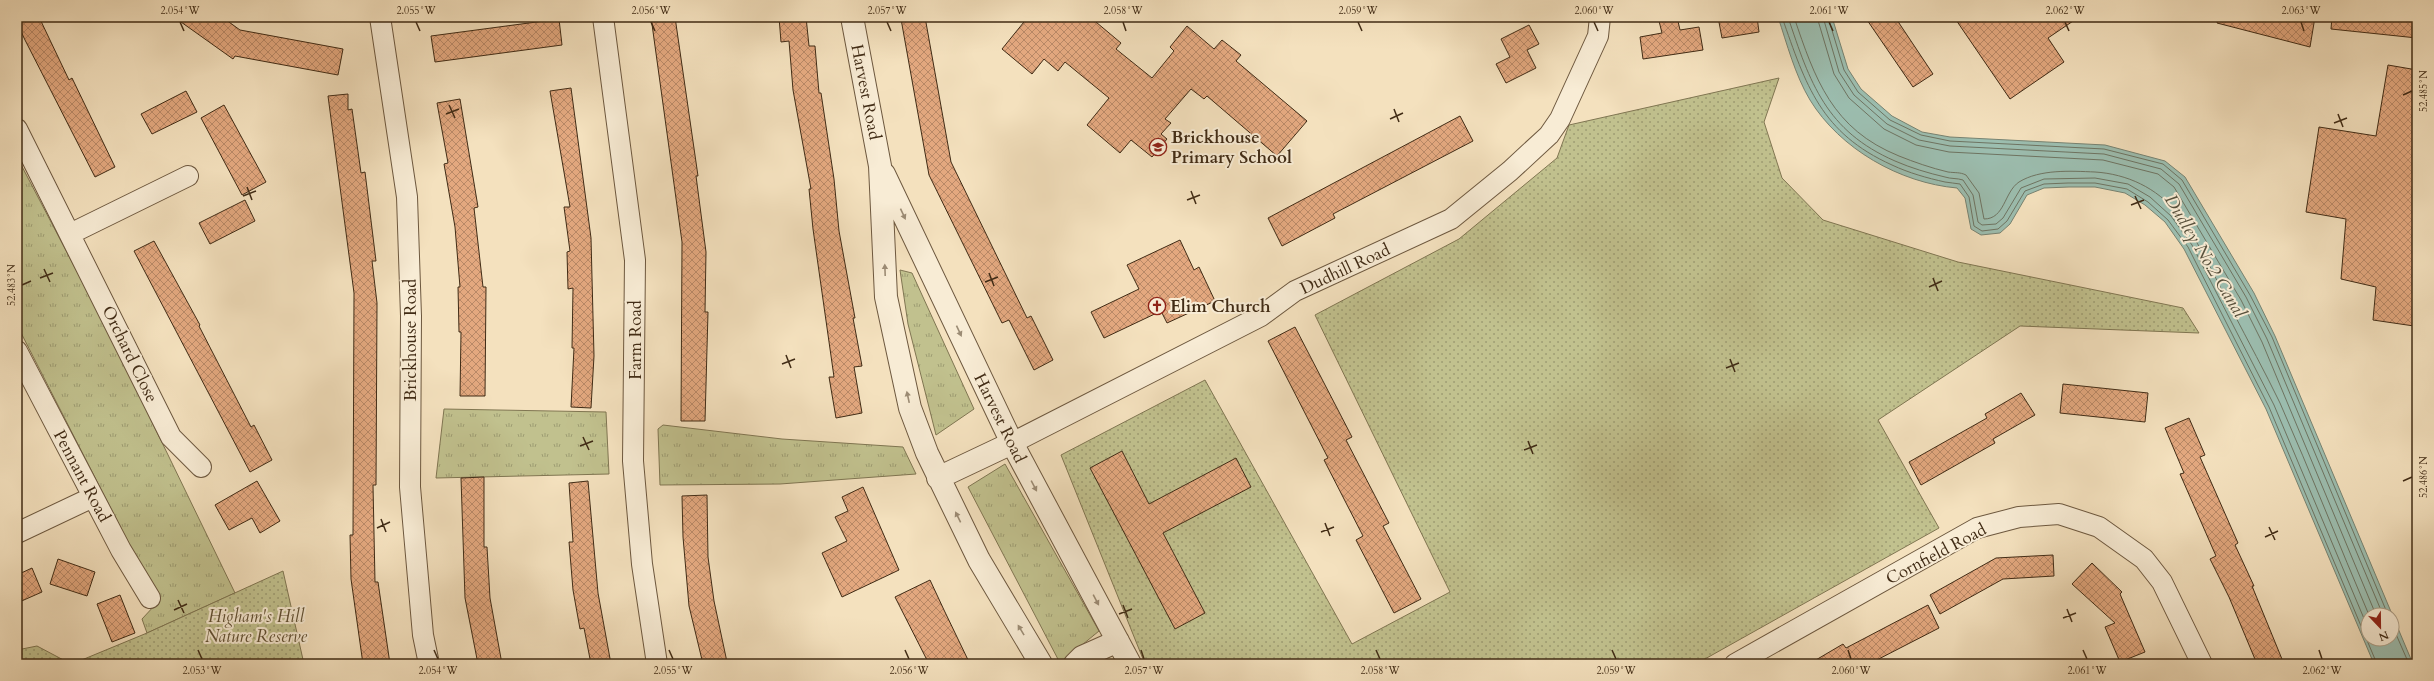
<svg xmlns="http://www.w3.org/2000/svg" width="2434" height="681" font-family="Cardo,serif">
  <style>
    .grass { fill: url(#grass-tufts); stroke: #807652 }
    .park { fill: url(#park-dots); stroke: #807652 }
    .water { fill: #9cbeb0; stroke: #778372; fill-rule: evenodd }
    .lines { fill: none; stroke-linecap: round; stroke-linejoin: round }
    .shore { stroke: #6e7462; stroke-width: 1 }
    .building { fill: url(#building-cross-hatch); stroke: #402b15 }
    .minor-casing { stroke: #6d583f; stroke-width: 22 }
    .tertiary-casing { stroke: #6d583f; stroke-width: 24 }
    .minor { stroke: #f8ecd5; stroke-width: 20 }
    .tertiary { stroke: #f8ecd5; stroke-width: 22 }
    .oneway { fill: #9c8c75 }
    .ticks { fill: none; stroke: #402b15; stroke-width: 1.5 }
    .labels { text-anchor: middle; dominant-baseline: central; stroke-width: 4; stroke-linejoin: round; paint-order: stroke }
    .street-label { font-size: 17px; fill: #402b15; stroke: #f8ecd5 }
    .poi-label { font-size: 17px; font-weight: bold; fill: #402b15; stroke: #f8ecd5; text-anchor: start }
    .park-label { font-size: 17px; font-style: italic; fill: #605033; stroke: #f8ecd5 }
    .water-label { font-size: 18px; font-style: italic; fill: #57503c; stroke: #f8ecd5 }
    .neatline { fill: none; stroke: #402b15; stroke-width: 1.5 }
    .ticks-label { font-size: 10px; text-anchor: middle; fill: #402b15 }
  </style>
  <defs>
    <pattern id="grass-tufts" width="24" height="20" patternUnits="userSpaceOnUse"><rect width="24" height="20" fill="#c1c18e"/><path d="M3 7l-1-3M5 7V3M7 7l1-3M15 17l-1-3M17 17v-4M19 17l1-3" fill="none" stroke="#9e9d73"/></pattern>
    <pattern id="park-dots" width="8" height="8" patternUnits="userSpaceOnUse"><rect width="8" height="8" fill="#c1c18e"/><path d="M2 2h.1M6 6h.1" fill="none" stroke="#9e9d73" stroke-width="1.8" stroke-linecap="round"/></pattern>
    <pattern id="building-cross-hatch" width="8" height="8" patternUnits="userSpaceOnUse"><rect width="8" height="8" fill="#e3a87f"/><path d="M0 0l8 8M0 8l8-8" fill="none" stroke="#b98967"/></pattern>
  </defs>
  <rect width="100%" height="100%" fill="#f4e1be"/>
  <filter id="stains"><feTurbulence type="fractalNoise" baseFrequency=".005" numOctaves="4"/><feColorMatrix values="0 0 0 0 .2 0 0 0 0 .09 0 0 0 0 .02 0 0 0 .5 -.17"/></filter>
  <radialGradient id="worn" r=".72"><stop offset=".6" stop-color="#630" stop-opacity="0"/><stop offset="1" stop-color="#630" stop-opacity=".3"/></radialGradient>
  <path class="grass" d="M17,157l89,170 129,266 -88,40 -5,-14 13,-14 -2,-14 -136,-266z
    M900,270l12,3 62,136 -38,26 -28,-111z
    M444,409l162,3 3,62 -173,4z
    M663,425l119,14 121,8 13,27 -136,10 -120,1 -2,-56z
    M1005,464l94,167 -39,32 -92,-176z"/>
  <path class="park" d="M1779,78l-15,44 18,56 41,42 135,42 225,46 16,25 -179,-7 -142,94 61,108 -243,136h-551l-84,-209 144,-75 147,264 98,-52 -135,-277 144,-76 98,-81 12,-33z
    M283,571l21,93h-232l75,-31z
    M37,646l34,18h-54v-14z"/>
  <path class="water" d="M1778,17h54l16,52 13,20 31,27 30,16 28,5 155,8 60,16 20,16 69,116 21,43 138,328h-39l-108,-255 -82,-160 -19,-27 -20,-17 -20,-12 -30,-6h-26l-25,1 -17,7 -17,29 -10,9 -19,2 -10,-6 -6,-31 -8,-10c-57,-5 -117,-39 -147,-88 -15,-25 -23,-56 -32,-83zM2368,615h24v24h-24z"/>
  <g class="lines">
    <path class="shore" d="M1782,17c24,69 39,116 110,148 17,8 35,13 53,17 5,1 10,1 15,2l9,13 5,29 8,5 16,-2 9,-8 18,-30 19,-7 24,-1h27l32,6 21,13 20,18 20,27 81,160 108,257
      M1788,17c22,66 38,114 107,144 16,7 33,12 50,16 6,2 12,1 18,3l10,15 5,27 4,3 14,-1 7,-6 18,-30 23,-9 51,-1 33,6 22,13 21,19 21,29 82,160 94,223
      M1794,17c21,62 38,112 105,139 15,6 32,12 49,16 7,1 12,0 18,3l13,18 5,26c21,0 20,-27 35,-37 21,-13 52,-11 76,-10 32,2 62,16 82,41 23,29 38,65 55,97 16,31 33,62 48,93 31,70 59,142 89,212
      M1817,17l17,57 15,24 35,31 32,16 33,7 154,8 55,14 16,13 67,113 21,42 114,273
      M1823,17l16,55 15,23 33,29 32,16 31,6 154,8 57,15 18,15 67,113 21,42 116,276
      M1828,17l16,53 14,22 32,28 31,15 29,6 154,8 59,15 19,16 68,115 22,42 116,278
      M2392,625l17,39"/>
  </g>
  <path class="building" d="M17,17h22l30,63 3,-2 43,89 -20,10 -70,-137 -8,-17z
    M174,17h48l18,13 103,19 -5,26 -103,-19 -2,3z
    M651,17h24l23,159h-2l10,76 -1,60h3l-3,109h-24l1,-179z
    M779,17h27l3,29h6l4,47h2l13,86 5,52 16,87h-2l9,48 -8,1 8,46 -26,5 -7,-41h5l-21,-148 -4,-40h2l-18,-99 -4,-49 -8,1z
    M915,17h10l26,145 76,156 4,-2 22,44 -19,10 -25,-50 -7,3 -73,-148 -28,-156z
    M1028,17h62l31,26 -5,6 36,29 22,-27 -4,-4 17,-21 27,23 8,-9 19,15 -5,6 71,60 -30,35 -70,-60 -3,3 -13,-10 -26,30 6,4 -10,11 6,5 -15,18 -21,-17 -11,13 -33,-28 22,-27 -44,-36 -7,9 -14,-12 -12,15 -30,-25z
    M1658,17h19l3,13 19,-3 4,23 -60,9 -3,-22 22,-4z
    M1718,17h39l2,15 -37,6z
    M1865,17h30l38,57 -20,13z
    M1954,17h125l-31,21 16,24 -54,37z
    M2218,17h97l-5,30 -93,-24z
    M2332,17h85v21l-86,-9z
    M559,19l3,26 -127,17 -4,-26z
    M1529,25l10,19 -12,6 9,18 -30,15 -10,-19 14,-7 -9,-18z
    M2388,65l29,5v233l-3,23 -41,-6 3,-33 -35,-8 5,-60 -40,-7 13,-85 57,9z
    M571,88l20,150 3,118 -3,52 -20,-1 3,-59h-2l1,-60 -5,1 -1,-37 3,-1 -6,-44h6l-20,-116z
    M186,91l11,21 -45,22 -11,-20z
    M348,94v16l4,-1 9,64 4,-1 11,89h-4l5,42 -1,182h-3l2,97h3l12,82h-27l-12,-85 -1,-44h3l1,-242 -26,-197z
    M460,99l18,108 -4,1 9,79h3l-1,109h-25l1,-64h-2l-1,-45h2l-5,-60 -11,-63 4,-1 -11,-60z
    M224,105l42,77 -24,13 -41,-77z
    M1460,116l13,25 -140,73 2,4 -53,28 -14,-28z
    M245,200l10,21 -45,23 -11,-21z
    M1180,240l14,30 5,-3 16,34 -48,22 -6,-12 -57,27 -13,-26 48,-23 -12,-24z
    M154,241l46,84 -1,1 52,101 3,-2 18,35 -22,12 -116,-221z
    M1295,327l57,110 -6,3 43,83 -6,3 38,73 -27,14 -38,-73 7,-4 -39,-76 4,-2 -60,-117z
    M2063,384l85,9 -3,29 -85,-9z
    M2021,393l14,22 -42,24 2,4 -74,42 -12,-23 78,-44 -2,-4z
    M2189,418l16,37 -5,2 38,86 -3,2 19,41h-2l32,78h-27l-28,-67 -19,-38 6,-3 -36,-82 4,-1 -19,-45z
    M1122,451l27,53 87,-46 15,29 -88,46 42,80 -30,16 -85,-161z
    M484,477v70h3l3,51 12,66h-24l-13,-66 -4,-120z
    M257,481l23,40 -20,12 -8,-15 -23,12 -14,-25z
    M588,481l10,112 13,71h-20l-7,-36 -4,1 -7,-39 -4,-48h4l-4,-59z
    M863,487l36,83 -57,27 -20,-44 25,-12 -12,-24 13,-6 -6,-14z
    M707,495l1,62 6,44 13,61 -10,2h-14l-14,-58 -6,-69 -1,-41z
    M2053,555l1,21 -51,3 -63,35 -10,-19 66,-37z
    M58,559l37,13 -8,24 -37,-12z
    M2092,563l30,29 -2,2 25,58 -25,10 -15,-35 10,-4 -43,-39z
    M32,568l10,24 -25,11v-28z
    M930,580l14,30 26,54h-41l-34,-67z
    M120,595l15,38 -23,9 -15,-38z
    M1928,605l11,23 -70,36h-60l34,-20 3,4z"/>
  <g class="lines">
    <defs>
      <path id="minor" d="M380,17l27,180 4,119 -1,171 13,148 6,29
        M603,17l32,243 -2,201 9,103 15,100
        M17,129l154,308 30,30
        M70,234l118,-58
        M17,351l104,199 29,48
        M1012,443l249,-127 34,-25 156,-72 59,-48 39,-36 11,-16 38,-83 2,-19
        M17,533l76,-36
        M1735,664l242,-136 42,-11 40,-3 40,13 45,32 18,23 40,82"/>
      <path id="tertiary" d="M852,17l28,149 6,131 24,111 17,45 52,107 62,104
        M884,174l128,269 118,221
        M938,478l74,-35
        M1075,664l7,-7 36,-16"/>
    </defs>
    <use href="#minor" class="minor-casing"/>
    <use href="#tertiary" class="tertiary-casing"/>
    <use href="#minor" class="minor"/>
    <use href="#tertiary" class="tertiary"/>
  </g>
  <defs><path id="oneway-solid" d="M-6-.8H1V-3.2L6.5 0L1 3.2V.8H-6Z"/></defs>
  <g class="oneway">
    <use href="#oneway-solid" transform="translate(903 214) rotate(65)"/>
    <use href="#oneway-solid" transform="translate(885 270) rotate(-92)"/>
    <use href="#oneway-solid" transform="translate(959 331) rotate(65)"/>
    <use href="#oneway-solid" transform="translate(908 397) rotate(-102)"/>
    <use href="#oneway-solid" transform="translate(1034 486) rotate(62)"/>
    <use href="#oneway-solid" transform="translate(958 517) rotate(-116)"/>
    <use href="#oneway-solid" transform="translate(1096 600) rotate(62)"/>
    <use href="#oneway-solid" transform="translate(1021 630) rotate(-121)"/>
  </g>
  <path class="ticks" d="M180,22l4,9M416,22l4,9M651,22l4,9M887,22l4,9M1123,22l3,9M1358,22l4,9M1594,22l4,9M1829,22l4,9M2065,22l4,9M2301,22l3,9M2403,95l9,-4M449,105l6,13M1394,109l5,13M446,114l13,-5M2338,114l5,13M1390,119l13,-6M2334,123l13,-5M247,187l5,13M1191,191l5,13M243,196l13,-5M2135,196l6,13M1187,200l13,-5M2131,205l13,-5M44,269l6,13M989,273l5,13M40,278l13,-5M1933,278l5,13M985,282l13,-5M22,285l9,-4M1929,287l13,-6M786,355l5,13M1730,359l5,13M782,364l13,-5M1726,368l13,-5M583,437l6,13M1528,441l5,13M580,446l13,-5M1524,450l13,-5M2403,481l9,-4M381,519l5,13M1325,523l5,13M2269,527l6,13M377,528l13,-6M1321,532l13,-5M2265,537l13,-6M178,600l6,13M1123,605l5,13M2067,609l5,13M174,610l13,-6M1119,614l13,-5M2063,618l13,-5M198,650l4,9M434,650l4,9M669,650l4,9M905,650l4,9M1141,650l3,9M1376,650l4,9M1612,650l4,9M1848,650l3,9M2083,650l4,9M2319,650l3,9"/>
  <defs>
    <symbol id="school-ring" viewBox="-11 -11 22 22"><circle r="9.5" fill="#f8ecd5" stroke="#8f2418" stroke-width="1.5"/><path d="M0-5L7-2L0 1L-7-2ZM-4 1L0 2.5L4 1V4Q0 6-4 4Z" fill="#8f2418"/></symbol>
    <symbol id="church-ring" viewBox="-11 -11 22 22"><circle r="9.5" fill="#f8ecd5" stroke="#8f2418" stroke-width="1.5"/><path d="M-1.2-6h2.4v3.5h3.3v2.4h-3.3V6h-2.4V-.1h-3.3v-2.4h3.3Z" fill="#8f2418"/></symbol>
  </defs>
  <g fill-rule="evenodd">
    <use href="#school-ring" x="1148" y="137" width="20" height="20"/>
    <use href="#church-ring" x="1147" y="296" width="20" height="20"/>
  </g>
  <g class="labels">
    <g class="street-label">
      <text transform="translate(866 92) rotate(79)">Harvest Road</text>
      <text transform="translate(1345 269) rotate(-25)">Dudhill Road</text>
      <text transform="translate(410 340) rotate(-90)">Brickhouse Road</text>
      <text transform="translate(635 340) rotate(-90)">Farm Road</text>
      <text transform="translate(130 354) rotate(64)">Orchard Close</text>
      <text transform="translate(1000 418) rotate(64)">Harvest Road</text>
      <text transform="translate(82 476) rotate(62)">Pennant Road</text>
      <text transform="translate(1936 554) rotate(-28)">Cornfield Road</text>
    </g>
    <g class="poi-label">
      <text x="1171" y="137">Brickhouse<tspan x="1171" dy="20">Primary School</tspan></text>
      <text x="1170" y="306">Elim Church</text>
    </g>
    <g class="park-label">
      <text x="256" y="616">Higham's Hill<tspan x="256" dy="20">Nature Reserve</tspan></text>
    </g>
    <g class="water-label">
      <text transform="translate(2205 256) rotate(59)">Dudley No.2 Canal</text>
    </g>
  </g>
  <rect width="2434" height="681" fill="none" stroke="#f4e1be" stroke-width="44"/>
  <g transform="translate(2380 627) rotate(158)"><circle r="19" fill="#f8ecd5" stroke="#ae9f88"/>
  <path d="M0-3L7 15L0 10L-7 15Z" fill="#8f2418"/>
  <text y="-6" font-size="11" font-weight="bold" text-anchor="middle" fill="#402b15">N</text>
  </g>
  <rect x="22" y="22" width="2390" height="637" class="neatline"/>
  <g class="ticks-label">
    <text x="180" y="14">2.054°W</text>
    <text x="416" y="14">2.055°W</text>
    <text x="651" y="14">2.056°W</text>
    <text x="887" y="14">2.057°W</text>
    <text x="1123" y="14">2.058°W</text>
    <text x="1358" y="14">2.059°W</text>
    <text x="1594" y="14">2.060°W</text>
    <text x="1829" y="14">2.061°W</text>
    <text x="2065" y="14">2.062°W</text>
    <text x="2301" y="14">2.063°W</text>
    <text transform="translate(2423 91) rotate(-90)" y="4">52.485°N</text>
    <text transform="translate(11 285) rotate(-90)" y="4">52.483°N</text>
    <text transform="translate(2423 477) rotate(-90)" y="4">52.486°N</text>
    <text x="202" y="674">2.053°W</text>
    <text x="438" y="674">2.054°W</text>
    <text x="673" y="674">2.055°W</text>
    <text x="909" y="674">2.056°W</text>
    <text x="1144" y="674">2.057°W</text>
    <text x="1380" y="674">2.058°W</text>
    <text x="1616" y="674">2.059°W</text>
    <text x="1851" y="674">2.060°W</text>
    <text x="2087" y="674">2.061°W</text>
    <text x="2322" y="674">2.062°W</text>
  </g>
  <rect width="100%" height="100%" filter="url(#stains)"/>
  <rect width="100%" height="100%" fill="url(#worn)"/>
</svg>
